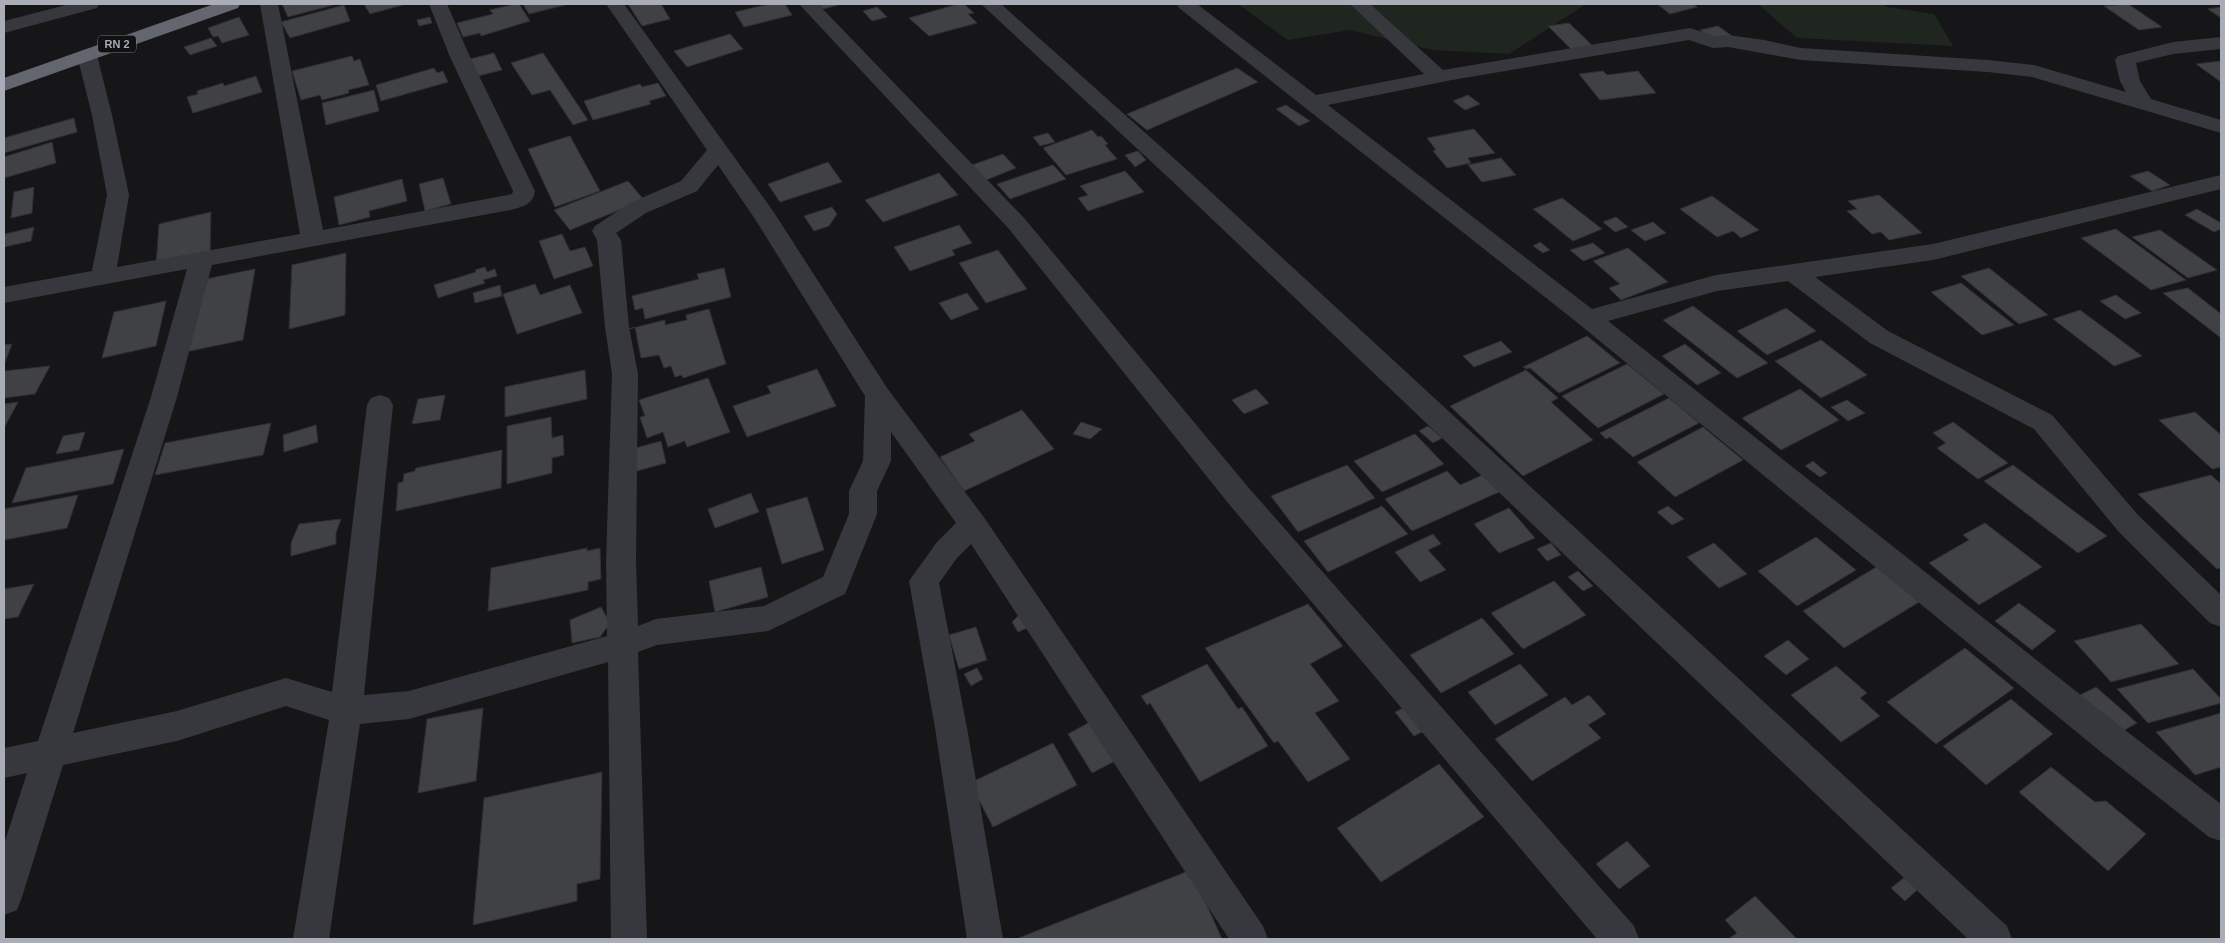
<svg xmlns="http://www.w3.org/2000/svg" width="2225" height="943" font-family="Arial,sans-serif">
  <style>
    .green { fill: #1e261f }
    .building { fill: #404145; stroke: #303034 }
    .lines { fill: none; stroke-linecap: round; stroke-linejoin: round }
    .street { fill: #37383d; fill-rule: evenodd }
    .highway { fill: #63666e; fill-rule: evenodd }
    .labels { text-anchor: middle; dominant-baseline: central; stroke-width: 4.5; stroke-linejoin: round; paint-order: stroke }
    .shield { fill: #111113; stroke: #7b7e86; stroke-width: 1 }
    .shield-label { font-size: 11px; font-weight: bold; fill: #a8adb8 }
  </style>
  <rect width="100%" height="100%" fill="#161618"/>
  <path class="green" d="M1238,4h348l-77,50 -76,-4 -83,-20 -62,10z
    M1758,4h125l3,3 48,7 19,32 -156,-8z"/>
  <path class="building" d="M282,4h55l-49,13z
    M364,4h42l-36,10z
    M515,4h4l11,17 -49,15 -1,-3 -17,4 -6,-14 36,-9 -3,-4z
    M523,4h46l-40,10z
    M628,4h33l9,15 -28,7z
    M770,4h15l7,11 -48,12 -9,-15z
    M818,4h24l-19,5z
    M958,4h6l10,9 -6,1 9,9 -48,13 -20,-18z
    M1657,4h36l4,3 -27,7z
    M2128,4l34,23 -23,3 -35,-24z
    M344,5l6,16 -60,17 -9,-16z
    M877,7l10,10 -15,4 -9,-10z
    M2221,7v11l-13,-9z
    M239,17l10,18 -27,8 -4,-7 -5,1 -5,-9z
    M430,17l2,6 -13,3 -2,-6z
    M1569,23l26,25 -21,4 -26,-26z
    M1718,26l14,10 -18,4 -14,-10z
    M730,34l13,15 -56,18 -13,-16z
    M211,38l6,8 -27,9 -6,-8z
    M494,53l8,17 -28,7 -8,-17z
    M543,53l45,67 -15,5 -23,-35 -18,5 -21,-32z
    M352,56l2,5 6,-2 9,26 -21,5 1,3 -27,7 -2,-5 -19,5 -9,-29z
    M2221,61v21l-25,-18z
    M434,68l3,5 6,-2 5,11 -67,19 -5,-16z
    M1237,68l21,14 -111,48 -20,-16z
    M1603,71l4,4 31,-4 18,22 -56,7 -21,-26z
    M256,76l6,16 -69,21 -6,-16 11,-3 -1,-3 26,-8 1,3z
    M658,83l8,13 -17,5 2,3 -58,16 -9,-19 56,-17 2,3z
    M374,90l5,21 -53,14 -4,-22z
    M1468,95l12,9 -15,6 -12,-9z
    M1286,105l24,16 -11,5 -23,-17z
    M74,118l3,14 -73,21v-15z
    M1474,129l21,24 -27,5 3,5 -24,5 -14,-17 3,-1 -9,-12z
    M1092,130l6,7 3,-1 7,8 -3,1 12,14 -51,16 -23,-27z
    M1048,133l7,9 -15,4 -7,-9z
    M570,136l30,55 -45,16 -27,-58z
    M52,142l4,21 -52,15v-21z
    M1138,151l8,9 -11,7 -10,-12z
    M1003,154l13,14 -30,12 -14,-15z
    M1501,158l15,17 -34,7 -14,-17z
    M828,162l14,20 -62,20 -12,-18z
    M1053,165l13,14 -56,20 -13,-15z
    M1125,171l19,21 -56,19 -10,-13 10,-3 -8,-9z
    M2148,171l22,14 -18,6 -22,-15z
    M939,173l19,22 -75,27 -18,-22z
    M443,178l8,26 -26,7 -6,-27z
    M402,179l5,22 -38,10 1,6 -31,8 -5,-28z
    M628,181l16,19 -74,30 -16,-20z
    M34,187l-2,26 -21,5 3,-26z
    M1879,195l43,38 -33,7 -8,-8 -9,2 -25,-23 10,-2 -9,-8z
    M1712,196l47,34 -18,8 -8,-7 -16,6 -37,-28z
    M1562,198l40,31 -29,12 -40,-32z
    M832,207l5,7 -8,12 -15,5 -10,-15z
    M2197,209l24,14v6l-7,3 -29,-17z
    M211,212l-1,41 -54,13 3,-42z
    M1616,217l12,10 -13,5 -12,-10z
    M1653,222l13,11 -21,8 -14,-11z
    M959,225l13,18 -20,7 3,5 -45,16 -16,-24z
    M34,227l-3,14 -27,6 1,-13z
    M2116,229l70,51 -35,10 -70,-52z
    M2160,230l57,40 -29,8 -56,-41z
    M562,234l8,17 15,-4 8,19 -39,13 -15,-38z
    M1540,242l10,8 -7,3 -10,-7z
    M1593,243l12,10 -22,8 -13,-11z
    M1628,248l40,34 -47,18 -12,-12 11,-4 -27,-23z
    M998,250l29,39 -41,14 -27,-40z
    M346,253l-1,62 -56,14 3,-64z
    M485,267l2,5 8,-3 2,7 -14,4 2,3 -47,15 -4,-13 42,-13 -1,-2z
    M724,268l7,29 -86,22 -2,-11 -8,2 -3,-14 67,-17 -2,-5z
    M1989,268l59,47 -29,9 -58,-48z
    M255,269l-12,71 -58,12 16,-72z
    M1961,283l53,42 -32,10 -51,-43z
    M535,284l5,11 30,-10 12,28 -65,21 -14,-40z
    M500,285l2,11 -27,7 -2,-10z
    M2188,288l33,26v24l-58,-45z
    M967,293l12,16 -28,11 -12,-17z
    M2116,295l25,18 -16,6 -25,-18z
    M166,301l-10,45 -54,12 12,-46z
    M1693,306l75,57 -31,15 -74,-58z
    M1786,308l30,23 -49,24 -30,-24z
    M709,309l17,55 -43,14 -1,-3 -7,2 -4,-11 -7,2 -5,-13 -18,3 -6,-31 -6,2 36,-9v5l22,-5 -1,-5z
    M2080,310l62,46 -28,10 -61,-47z
    M1587,336l33,27 -61,30 -29,-25 -3,1 -4,-2z
    M1821,340l46,35 -46,23 -46,-37z
    M1501,341l11,11 -38,15 -11,-11z
    M12,344l-8,21v-20z
    M1685,344l36,29 -24,12 -35,-29z
    M1627,364l37,30 -66,34 -36,-32z
    M50,366l-15,28 -31,4v-27z
    M817,369l19,37 -89,31 -14,-31 38,-13 -4,-7z
    M585,370l2,29 -82,18v-30z
    M1526,370l32,28 -7,4 42,38 -70,36 -73,-70z
    M708,378l22,54 -43,15 -2,-6 -17,6 -5,-15 -16,6 -7,-21 5,-1 -6,-16z
    M1256,389l13,14 -25,11 -12,-14z
    M1800,389l39,31 -58,30 -39,-32z
    M445,395l-5,25 -28,4 6,-25z
    M1669,398l30,25 -66,34 -23,-20 -4,2 -6,-6z
    M1847,400l18,13 -17,8 -17,-14z
    M18,402l-14,26v-24z
    M1022,410l32,39 -90,42 -24,-34 35,-16 -6,-7z
    M2195,412l26,23v32l-9,2 -53,-49z
    M551,417l1,21 11,-3 1,20 -12,3v15l-45,11v-58z
    M1081,422l21,7 -12,10 -17,-5z
    M1953,422l55,41 -30,16 -41,-31 9,-5 -13,-10z
    M271,423l-8,32 -108,20 10,-32z
    M316,425l2,17 -34,10 -1,-17z
    M1428,426l14,12 -9,5 -14,-12z
    M1703,427l40,33 -68,37 -38,-35z
    M85,432l-6,18 -23,4 7,-18z
    M1415,434l29,30 -62,28 -28,-31z
    M661,441l5,22 -29,8 -5,-22z
    M124,449l-11,35 -101,19 14,-35z
    M502,450l-1,38 -105,23 2,-28 5,-1 1,-8 11,-3 1,-3z
    M1813,461l14,12 -7,4 -15,-11z
    M1347,465l28,33 -77,34 -27,-36z
    M2013,465l94,71 -29,17 -94,-72z
    M1447,471l13,14 23,-10 16,17 -87,39 -27,-32z
    M2211,475l10,9v84l-4,1 -79,-75z
    M751,493l8,19 -44,16 -7,-19z
    M78,495l-11,33 -63,12v-31z
    M807,497l17,53 -42,14 -16,-55z
    M1382,506l26,28 -80,38 -24,-31z
    M1668,506l16,13 -12,6 -15,-13z
    M1509,508l26,30 -36,15 -25,-29z
    M341,519l-5,14v11l-45,12v-13l8,-19z
    M1985,523l57,44 -63,38 -50,-42 40,-23 -6,-5z
    M1433,534l8,10 -13,6 18,20 -26,12 -25,-30z
    M1816,537l40,33 -59,36 -39,-35z
    M1551,543l10,12 -14,6 -10,-12z
    M1714,543l33,31 -28,14 -32,-31z
    M587,548v3l13,-3 1,31 -13,3v8l-100,21 3,-43z
    M1878,566l41,36 -75,46 -41,-37z
    M761,567l7,30 -53,15 -6,-31z
    M1578,571l15,15 -10,5 -15,-14z
    M1554,581l32,34 -63,34 -32,-36z
    M34,584l-16,33 -14,2v-30z
    M2019,603l37,28 -24,19 -37,-29z
    M1308,604l35,42 -33,18 29,37 -24,12 35,46 -42,23 -30,-41 -4,2 -69,-95z
    M601,607l9,16 -10,14 -28,6 -2,-23z
    M1019,615l8,13 -9,4 -6,-10z
    M1482,618l32,36 -73,39 -31,-38z
    M2141,624l38,40 -68,18 -37,-41z
    M976,627l11,33 -28,9 -10,-34z
    M1788,640l21,19 -23,16 -22,-19z
    M1965,648l49,40 -78,56 -49,-42z
    M1207,664l31,45 4,-2 26,39 -68,36 -50,-79 -3,2 -6,-9z
    M1520,664l28,31 -53,30 -27,-33z
    M1836,666l31,27 -7,5 20,18 -39,26 -50,-47z
    M977,668l6,11 -12,7 -7,-12z
    M2193,669l28,30v4l-73,20 -31,-34z
    M2096,687l41,36 -18,10 -41,-37z
    M1589,695l17,19 -18,11 13,13 -69,43 -37,-42 70,-42 7,8z
    M2011,699l42,35 -67,51 -43,-39z
    M1406,707l18,24 -10,5 -19,-24z
    M483,708l-7,73 -58,12 9,-74z
    M2221,713v54l-26,8 -39,-43z
    M1090,722l25,39 -23,12 -24,-39z
    M1053,743l24,42 -84,42 -23,-44z
    M1439,764l45,53 -103,65 -44,-54z
    M2051,767l44,35 11,-1 40,33 -38,37 -89,-79z
    M602,772l-2,107 -23,5v17l-104,24 11,-127z
    M1627,841l23,25 -31,23 -23,-25z
    M1191,870l31,69h-206z
    M1905,877l13,12 -13,12 -14,-13z
    M1755,896l42,43h-69l9,-6 -12,-13z"/>
  <g class="lines">
    <path class="street" d="M70,4h29l-2,4 -93,25v-12z
      M260,4h18l45,226 189,-36 1,-3 -63,-134 -21,-53h18l23,53 65,134c-2,14 -13,16 -25,19l-298,55 -35,132 -104,336 104,-22 109,-33 46,14 35,-287 4,-7 9,-3 9,3 4,7 -29,290 45,-4 198,-55 -1,-75 6,-187 -7,-47 -8,-87 -5,-9 3,-5 35,-23 51,-22 26,-31 -101,-146h18l149,207 114,177 96,128 280,410 5,13h-39l-258,-395 -14,14 -18,25 28,145 36,211h-36l-32,-211 -26,-147 28,-39 19,-19 -65,-91v29l-14,30v23l-32,80 -77,37 -111,14 -19,7 9,287h-36l-3,-277 -199,57 -49,5 -31,215h-36l36,-219 -43,-14 -109,35 -114,24 -41,132 -5,13 -13,5v-71l23,-71 -23,5v-30l34,-7 113,-344 36,-128 -183,34v-16l88,-16 15,-76 -15,-80 -15,-60 3,-4 7,-2 7,2 3,4 15,60 17,80 -12,72 183,-33zM718,165l37,54 110,177 -2,65 -14,30v23l-26,63 -59,29 -108,13 -18,7 -2,-65 2,-187 -9,-47 -8,-87 -5,-7 30,-20 51,-22z
      M799,4h19l207,215 223,268 386,439 5,13h-42l-369,-436 -219,-274z
      M981,4h20l186,166 820,756 5,13h-44l-797,-759z
      M1177,4h20l119,91 108,-21 -74,-70h20l73,66 247,-42 25,8 13,-1 36,5 37,8 187,12 46,5 92,27 -6,-11 -5,-21 3,-4 55,-14 48,-5v12l-48,5 -37,9 4,18 11,18 70,21v13l-189,-56 -44,-5 -187,-12 -73,-13 -15,1 -24,-8 -237,40 -124,25 264,204 124,-34 217,-31 288,-69v14l-288,71 -118,17 73,54 164,84 86,100 83,80v32l-11,-4 -92,-92 -84,-102 -164,-86 -82,-62 -71,10 -109,30 517,409 96,74v37l-12,-4 -108,-85 -522,-428 -400,-316z"/>
    <path class="highway" d="M214,4h26l-2,4 -234,83v-13z"/>
  </g>
  <g class="labels">
    <rect class="shield" x="98" y="35.5" width="38" height="17" rx="4"/>
    <g class="shield-label">
      <text x="117" y="44">RN 2</text>
    </g>
  </g>
  <rect width="2225" height="943" fill="none" stroke="#a8adb8" stroke-width="10"/>
</svg>
